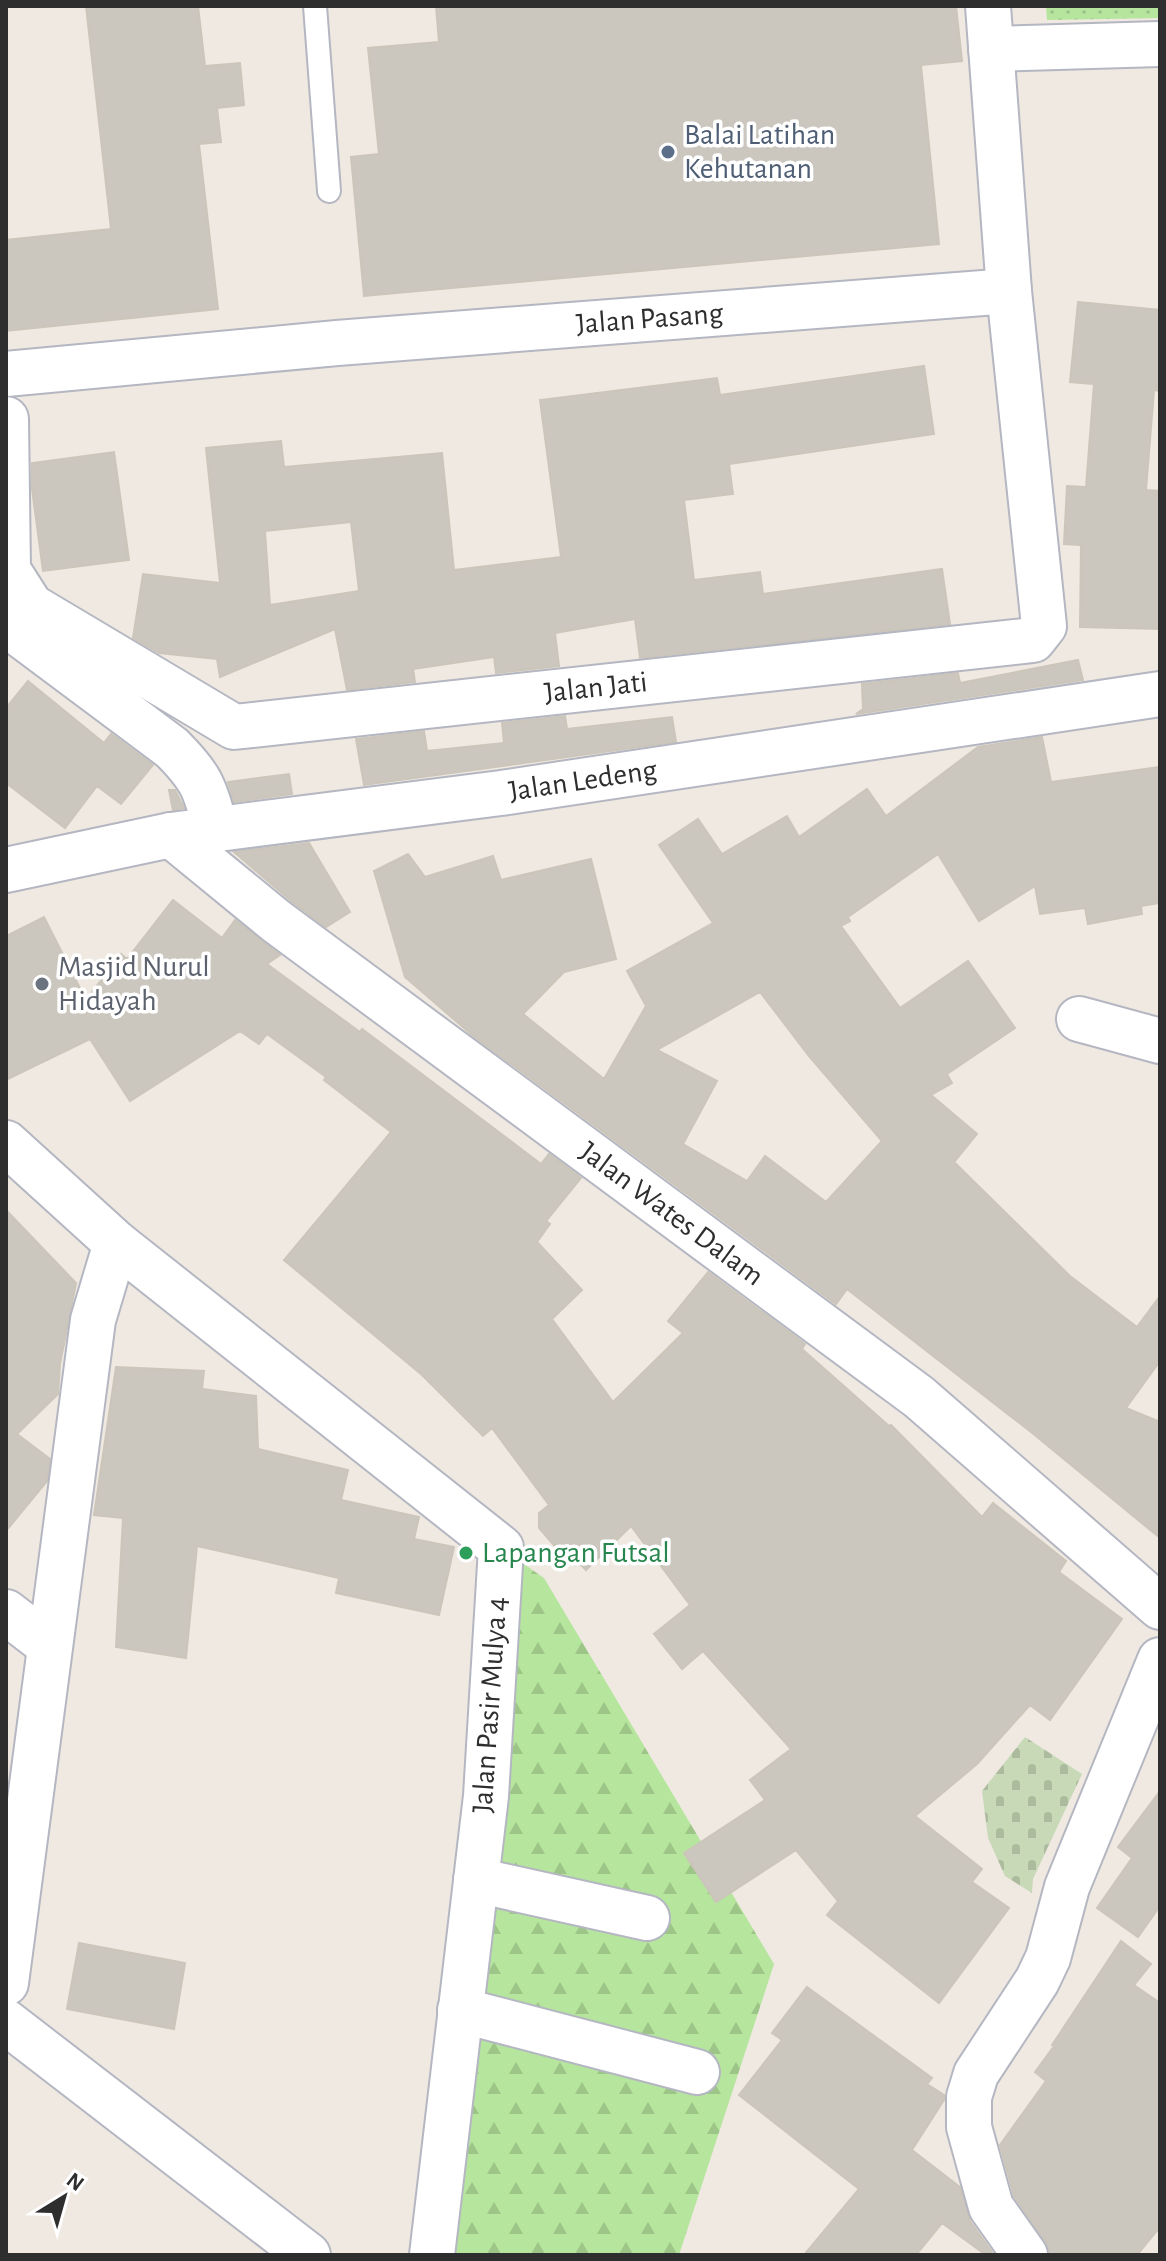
<svg xmlns="http://www.w3.org/2000/svg" width="1166" height="2261" font-family="'Alegreya Sans',sans-serif">
  <style>
    .green { fill: url(#green-dots) }
    .forest { fill: url(#forest-firs) }
    .cemetery { fill: url(#cemetery-stones) }
    .building { fill: #cbc7bf; stroke: #cbc5ba; stroke-width: 2; fill-rule: evenodd }
    .lines { fill: none; stroke-linecap: round; stroke-linejoin: round }
    .service-casing { stroke: #b4b7c1; stroke-width: 26 }
    .minor-casing { stroke: #b4b7c1; stroke-width: 48 }
    .service { stroke: #fff; stroke-width: 22 }
    .minor { stroke: #fff; stroke-width: 44 }
    .service-dot { fill: #5c6f8a; stroke: #fff; stroke-width: 3 }
    .worship-dot { fill: #6b7280; stroke: #fff; stroke-width: 3 }
    .leisure-dot { fill: #2e9e5b; stroke: #fff; stroke-width: 3 }
    .labels { text-anchor: middle; dominant-baseline: central; stroke-width: 7; stroke-linejoin: round; paint-order: stroke }
    .service-label { font-size: 30px; fill: #4e5e75; stroke: #fff; text-anchor: start }
    .street-label { font-size: 30px; fill: #2e2e2e; stroke: #fff }
    .worship-label { font-size: 30px; fill: #5b616d; stroke: #fff; text-anchor: start }
    .leisure-label { font-size: 30px; fill: #27864d; stroke: #fff; text-anchor: start }
  </style>
  <defs>
    <pattern id="green-dots" width="8" height="8" patternUnits="userSpaceOnUse" patternTransform="scale(2)"><rect width="8" height="8" fill="#b6e59e"/><path d="M2 2h.1M6 6h.1" fill="none" stroke="#9dc588" stroke-width="1.8" stroke-linecap="round"/></pattern>
    <pattern id="forest-firs" width="22" height="20" patternUnits="userSpaceOnUse" patternTransform="scale(2)"><rect width="22" height="20" fill="#b6e59e"/><path d="M5 1l3.5 6h-7zM16 11l3.5 6h-7z" fill="#9dc588"/></pattern>
    <pattern id="cemetery-stones" width="16" height="16" patternUnits="userSpaceOnUse" patternTransform="scale(2)"><rect width="16" height="16" fill="#c8d9b8"/><path d="M2 7V4a2 2 0 0 1 4 0v3zM10 15v-3a2 2 0 0 1 4 0v3z" fill="#acbb9e"/></pattern>
  </defs>
  <rect width="100%" height="100%" fill="#efe9e1"/>
  <path class="green" d="M1046,6h114v12l-113,2z"/>
  <path class="forest" d="M501,1548l43,30 230,386 -95,291h-248z"/>
  <path class="cemetery" d="M1025,1737l57,37 -49,105 -1,14 -27,-17 -17,-38 -6,-47z"/>
  <path class="building" d="M86,6h112l7,60 35,-3 4,42 -27,3 4,34 -22,2 19,165 -212,22v-91l105,-11z
    M436,6h520l6,55 -41,4 18,179 -575,52 -13,-139 28,-3 -11,-106 71,-6z
    M1078,302l82,8v81l-6,-1 -8,100 14,1v138l-80,-2 1,-82 -17,-1 3,-58 19,1 8,-103 -24,-2z
    M924,366l10,68 -205,30 4,30 -49,6 10,80 66,-8 3,22 179,-25 8,55 -310,34 -5,-39 -80,14 4,33 -63,7 -2,-16 -81,12 2,13 -68,8 -12,-61 -115,48 -3,-18 -58,-6 -26,-15 10,-64 77,9 -14,-135 75,-7 3,26 158,-14 12,117 107,-13 -21,-157 177,-22 3,17zM351,522l8,69 -89,14 -5,-74z
    M114,452l15,108 -86,11 -11,-82v-26z
    M1078,660l5,20 -227,34 7,-5 -1,-25 96,-11 2,10z
    M28,681l76,62 7,-9 42,31 -32,39 -24,-18 -32,42 -59,-45v-75z
    M565,716l2,13 105,-12 4,25 -312,43 -8,-46 68,-8 3,20 77,-8 -2,-20z
    M1042,737l9,45 109,-15v136l-19,3 1,8 -54,10 -3,-16 -45,6 -5,-28 -56,35 -41,-67 -90,63 2,4 -9,5 59,82 68,-47 47,67 -68,46 5,9 -21,12 46,39 -23,28 116,114 67,51 23,-31v65l-34,47 34,14v116l-129,-106 -184,-143 -11,15 -364,-269 -67,-58 -31,-106 34,-17 17,23 68,-21 8,24 90,-21 25,100 -52,13 -41,42 81,65 42,-73 -19,-35 86,-48 -54,-78 39,-26 24,35 65,-38 12,21 68,-48 19,27 92,-69zM760,992l49,64 73,85 -56,61 -61,-46 -18,25 -64,-37 34,-63 -60,-31z
    M289,774l3,20 -58,8 -6,-20z
    M169,790h6l9,18 -11,2z
    M309,843l41,69 -24,15 -35,-26 -57,-49z
    M173,900l49,38 13,-18 45,35 -13,9 60,44 33,24 2,-3 179,135 8,-10 32,24 -35,43 4,3 -13,18 45,48 -30,29 61,83 70,-69 -15,-12 40,-49 97,72 -3,5 87,77 2,-1 91,92 11,-14 73,58 -7,11 63,47 -72,101 -20,-15 -53,59 -62,52 67,53 -10,13 37,26 -70,95 -112,-88 11,-14 -42,-51 -80,52 -32,-49 81,-53 -15,-20 41,-31 -88,-98 -21,18 -28,-35 36,-29 -59,-79 -45,44 -22,-23 -5,4 -20,-23v-15l10,-8 -57,-77 -9,8 -61,-61 -138,-115 107,-128 -67,-52 2,-3 -59,-43 -8,10 -19,-13 -110,70 -40,-62 -84,41v-144l38,-19 42,83 35,-46 6,5z
    M6,1210l70,73 -16,81 -2,30 -41,40 33,25 -3,22 -41,50z
    M116,1367l88,4 -2,18 54,7 2,53 90,21 -7,30 78,17 -5,22 40,8 -15,68 -103,-22 3,-15 -142,-32 -11,112 -70,-11 7,-129 -29,-3z
    M1160,1791v115l-22,31 -41,-29 35,-50 -14,-11z
    M1121,1941l30,23 -17,21 26,18v224l-23,28h-87l-5,-14 -31,-45 -14,-51 46,-64 -11,-9 19,-26 -2,-1z
    M79,1943l106,20 -11,66 -107,-20z
    M807,1987l125,91 -5,6 17,11v5l-32,50 48,37 10,34 24,34h-8l-44,-32 -26,32h-112l55,-66 -120,-94 43,-55 -10,-7z"/>
  <g class="lines">
    <defs>
      <path id="service" d="M315,6l14,185"/>
      <g id="minor">
        <path d="M991,49l169,-5"/>
        <path id="s1" d="M6,374l331,-31 672,-52"/>
        <path id="s2" d="M6,419l2,151 23,36 203,121 799,-87 11,-14 -35,-335 -21,-285"/>
        <path d="M6,624l166,124c31,31 33,41 44,82"/>
        <path id="s3" d="M171,835l105,86 643,476 241,210"/>
        <path id="s4" d="M6,870l165,-35 330,-42 659,-99"/>
        <path d="M1079,1019l81,22"/>
        <path d="M6,1143l110,100 385,305 -15,248 -54,459"/>
        <path d="M6,1612l43,33"/>
        <path d="M476,1880l171,38"/>
        <path d="M6,1983l87,-663 23,-77"/>
        <path d="M460,2010l237,62"/>
        <path d="M6,2022l302,233"/>
        <path d="M1025,2255l-34,-48 -22,-80v-30l7,-23 61,-93 11,-23 19,-71 93,-227"/>
      </g>
    </defs>
    <use href="#service" class="service-casing"/>
    <use href="#minor" class="minor-casing"/>
    <use href="#service" class="service"/>
    <use href="#minor" class="minor"/>
  </g>
  <circle class="service-dot" cx="668" cy="152" r="8"/>
  <circle class="worship-dot" cx="42" cy="984" r="8"/>
  <circle class="leisure-dot" cx="466" cy="1553" r="8"/>
  <g class="labels">
    <g class="service-label">
      <text x="684" y="135">Balai Latihan<tspan x="684" dy="34">Kehutanan</tspan></text>
    </g>
    <g class="street-label">
      <text stroke="none"><textPath href="#s1" startOffset="646">Jalan Pasang</textPath></text>
      <text stroke="none"><textPath href="#s2" startOffset="794">Jalan Jati</textPath></text>
      <text stroke="none"><textPath href="#s4" startOffset="584">Jalan Ledeng</textPath></text>
      <text stroke="none"><textPath href="#s3" startOffset="628">Jalan Wates Dalam</textPath></text>
      <text transform="translate(490 1705) rotate(-86)">Jalan Pasir Mulya 4</text>
    </g>
    <g class="worship-label">
      <text x="58" y="967">Masjid Nurul<tspan x="58" dy="34">Hidayah</tspan></text>
    </g>
    <g class="leisure-label">
      <text x="482" y="1553">Lapangan Futsal</text>
    </g>
  </g>
  <rect width="1166" height="2261" fill="none" stroke="#2e2e2e" stroke-width="16"/>
  <g transform="translate(64 2197) rotate(37)" stroke="#ffffff" stroke-width="6" paint-order="stroke">
  <path d="M0-6L14 30L0 20L-14 30Z" fill="#2e2e2e"/>
  <text y="-12" font-size="22" font-weight="bold" text-anchor="middle" fill="#2e2e2e">N</text>
  </g>
</svg>
